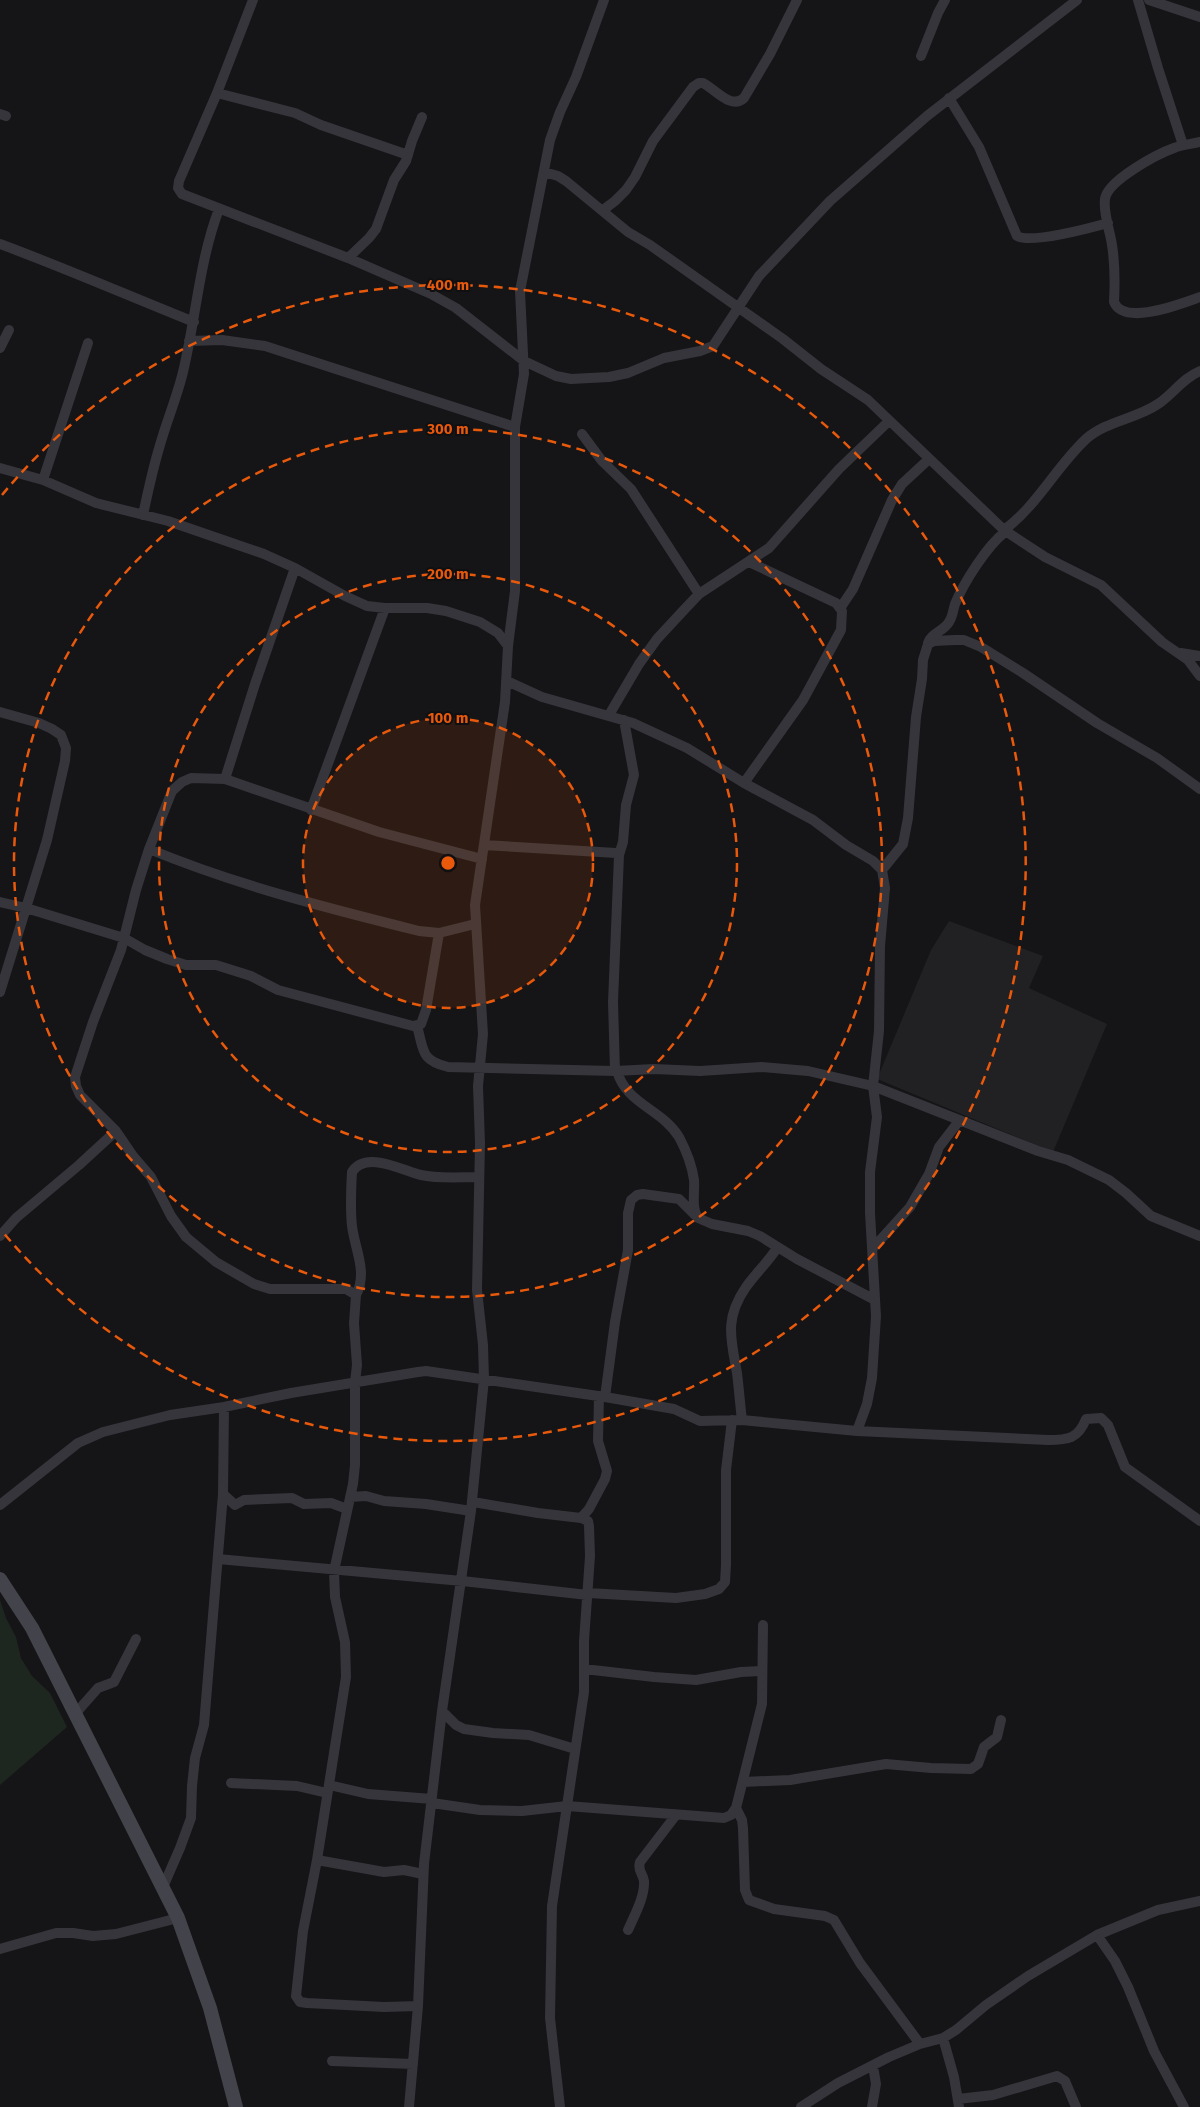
<svg xmlns="http://www.w3.org/2000/svg" width="1200" height="2107" font-family="'Fira Sans',sans-serif">
  <style>
    .built { fill: #212023 }
    .green { fill: #1e2620 }
    .lines { fill: none; stroke-linecap: round; stroke-linejoin: round }
    .minor { stroke: #35353b; stroke-width: 10 }
    .secondary { stroke: #43444b; stroke-width: 14 }
    .ring { fill: none; stroke: #e8590c; stroke-width: 2.5; stroke-dasharray: 9 6 }
    .centre { fill: #e8590c; stroke: #100f11; stroke-width: 2.5 }
    .ring-label { font-size: 15px; text-anchor: middle; font-weight: bold; fill: #e8590c; stroke: #100f11; stroke-width: 4; stroke-linejoin: round; paint-order: stroke }
  </style>
  <rect width="100%" height="100%" fill="#151416"/>
  <path class="built" d="M949,921l94,35 -14,32 78,36 -54,128 -176,-73 54,-129z"/>
  <path class="green" d="M0,1600l6,18 10,19 5,21 11,18 18,17 17,34 -67,58z"/>
  <g class="lines">
    <path class="minor" d="M253,0l-36,93 -38,88 -1,7 4,6 166,64 83,36 25,14 68,53 32,15 15,3 38,-2 19,-4 36,-15 36,-7 13,-5 46,-70 71,-75 97,-85 150,-116
      M1138,0l20,68 25,77
      M1149,0l51,17
      M921,56l17,-43 7,-13
      M217,93l78,20 26,12 87,30
      M949,98l30,49 38,89c14,8 73,-8 91,-13
      M0,114l6,2
      M1200,142c-9,2 -18,3 -26,6 -17,6 -67,33 -69,51 -2,14 5,32 7,46 3,19 3,38 2,57 10,25 69,1 86,-5
      M544,172l14,4 8,5 62,51 22,13 133,94 38,30 47,31 136,130 41,27 56,28 61,57 26,18 12,16
      M603,210l12,-9 11,-11 9,-13 18,-36 40,-54 6,-4h4c12,6 28,27 41,15l26,-44 27,-54
      M0,244c65,24 129,52 194,78
      M348,258l21,-20 7,-9 18,-49 12,-19 6,-20 10,-24
      M189,341l33,-1 43,6 250,81
      M0,348l9,-18
      M582,434l20,27 29,28 68,105
      M0,468l43,12 53,23 72,18 96,33 31,14 50,28 22,10 18,2h42l19,3 34,11 18,11 10,13
      M43,480l45,-137
      M143,515c5,-24 10,-47 17,-70 7,-25 17,-48 23,-73 13,-54 16,-110 36,-163
      M1004,530c33,-24 52,-63 82,-91 20,-18 50,-20 72,-35 15,-10 25,-26 42,-33
      M841,607l12,-18 39,-89 10,-16 27,-25
      M928,643c3,-10 16,-12 21,-21 4,-6 4,-12 6,-18 9,-22 32,-58 50,-72
      M1181,653l19,3
      M507,681l35,16 91,26 54,25 57,35 69,37 33,25 27,16 9,9 3,18 -5,58 -1,85 -6,55 4,31 -7,55v41l6,103 -4,62 -5,26 -10,27
      M0,712l39,11 13,6 9,6 5,13 -1,13 -18,79 -47,152
      M609,715l30,-51 18,-25 25,-27 17,-18 70,-46 70,-79 50,-48
      M225,779l30,-95 40,-116
      M744,783l59,-83 38,-70 1,-19 -6,-8 -87,-41
      M311,810l74,-202
      M484,845l132,8 3,2 -6,147 2,69
      M149,849c87,36 178,59 270,82l20,2 36,-9
      M619,855l4,-13 3,-37 8,-30 -10,-55
      M882,870l21,-26 5,-26 8,-101 6,-38 1,-19 5,-16 6,-3 21,-1h9l17,7 42,26 74,50 60,35 43,31
      M0,902l26,6 98,30 21,12 22,9 19,6h30l35,11 27,14 135,36 8,-2 5,-14 13,-77
      M417,1026c7,24 3,34 31,41l167,4 39,-2 46,2 61,-4 47,4 65,15 165,65 30,9 41,20 17,13 25,23 49,20
      M617,1071c9,33 45,38 62,66 7,13 13,29 15,43 1,12 -3,28 4,38l14,6 36,7 12,5 37,23 78,41
      M0,1236l16,-18 63,-53 37,-34
      M873,1248l37,-41 19,-33 10,-27 20,-26
      M356,1295c12,-23 -1,-45 -4,-69 -2,-18 -1,-36 0,-54 14,-22 51,-1 69,3 18,4 39,2 58,2
      M605,1397l10,-75 13,-72v-37l3,-13 6,-5 6,-1 36,5 16,16
      M742,1420c-2,-16 -3,-31 -5,-47 -6,-34 -13,-54 9,-86 10,-14 22,-25 31,-39
      M223,1494l12,11 9,-5 48,-2 12,6 27,-1 16,6
      M350,1497l16,-1 18,5 42,3 45,7
      M473,1502l65,11 43,5 7,3 1,5 1,30 -6,85v51l-32,214 -2,112 10,89
      M0,1505l78,-62 25,-11 67,-17 54,-8 67,-14 127,-21 8,-1 179,26 69,12 26,12 42,-1 115,11 191,9c20,0 30,-1 38,-21l15,-1 7,7 17,42 75,54
      M581,1518l8,-9 16,-30 2,-8 -9,-30 1,-45
      M218,1559l244,22 126,14
      M588,1593l88,5 29,-4 14,-5 6,-7 1,-17v-95l6,-50
      M584,1669l70,8 42,3 45,-8 20,-1
      M442,1711l14,14 8,4 29,4 36,2 46,14
      M75,1714l23,-26 16,-6 22,-43
      M743,1782l47,-2 96,-16 45,4 40,1 7,-5 6,-17 13,-10 4,-17
      M231,1783l66,3 30,7
      M329,1785l39,9 64,5
      M432,1803l48,7 42,1 45,-5 157,12 7,-3 5,-7 26,-104 1,-79
      M736,1808l6,12 1,8 2,62 4,10 25,9 51,7 9,4 26,43 60,81
      M317,1860l67,12 20,-2 19,4
      M163,1887l17,-39 11,-30 1,-32 3,-28 9,-33 19,-231 1,-87
      M628,1930c6,-14 17,-33 16,-49 -1,-8 -7,-10 -4,-19l36,-47
      M1097,1935l18,26 13,26 26,64 30,56
      M0,1949l56,-16h17l20,3 23,-2 62,-16
      M418,2006l-34,1 -77,-4 -7,-1 -4,-6 7,-65 14,-71 29,-183 -1,-35 -10,-45 -1,-26 19,-87 2,-19v-83l2,-17 -3,-42 2,-28 -10,-6h-76l-16,-5 -38,-22 -30,-25 -15,-21 -20,-39 -18,-21 -17,-25 -36,-36 -4,-9 -1,-9 18,-55 28,-72 15,-60 13,-41 23,-58 10,-9 9,-4 34,1 154,53 103,27
      M943,2038l11,39 5,30
      M332,2061l81,3
      M958,2099l35,-4 64,-19 8,5 11,26
      M409,2107l9,-101 6,-142 18,-153 29,-200 13,-132 -1,-34 -6,-55 3,-147 -2,-57 5,-52 -8,-129 30,-203 3,-56 7,-55v-164l9,-53 -4,-83 30,-151 10,-28 16,-35 28,-77
      M801,2107l37,-24 51,-26 31,-13 23,-6 13,-8 30,-25 42,-29 69,-41 61,-25 42,-9
      M872,2107l4,-23 -3,-18"/>
    <path class="secondary" d="M0,1579l32,49 146,290 32,90 26,99"/>
  </g>
  <circle cx="448" cy="863" r="145" fill="#e8590c" fill-opacity=".12"/>
  <g class="ring">
    <circle cx="448" cy="863" r="145"/>
    <circle cx="448" cy="863" r="289"/>
    <circle cx="448" cy="863" r="434"/>
    <path d="M2 495A578 578 0 1 1 2 1231"/>
  </g>
  <circle cx="448" cy="863" r="8" class="centre"/>
  <g class="ring-label">
    <text x="448" y="290">400 m</text>
    <text x="448" y="434">300 m</text>
    <text x="448" y="579">200 m</text>
    <text x="448" y="723">100 m</text>
  </g>
</svg>
